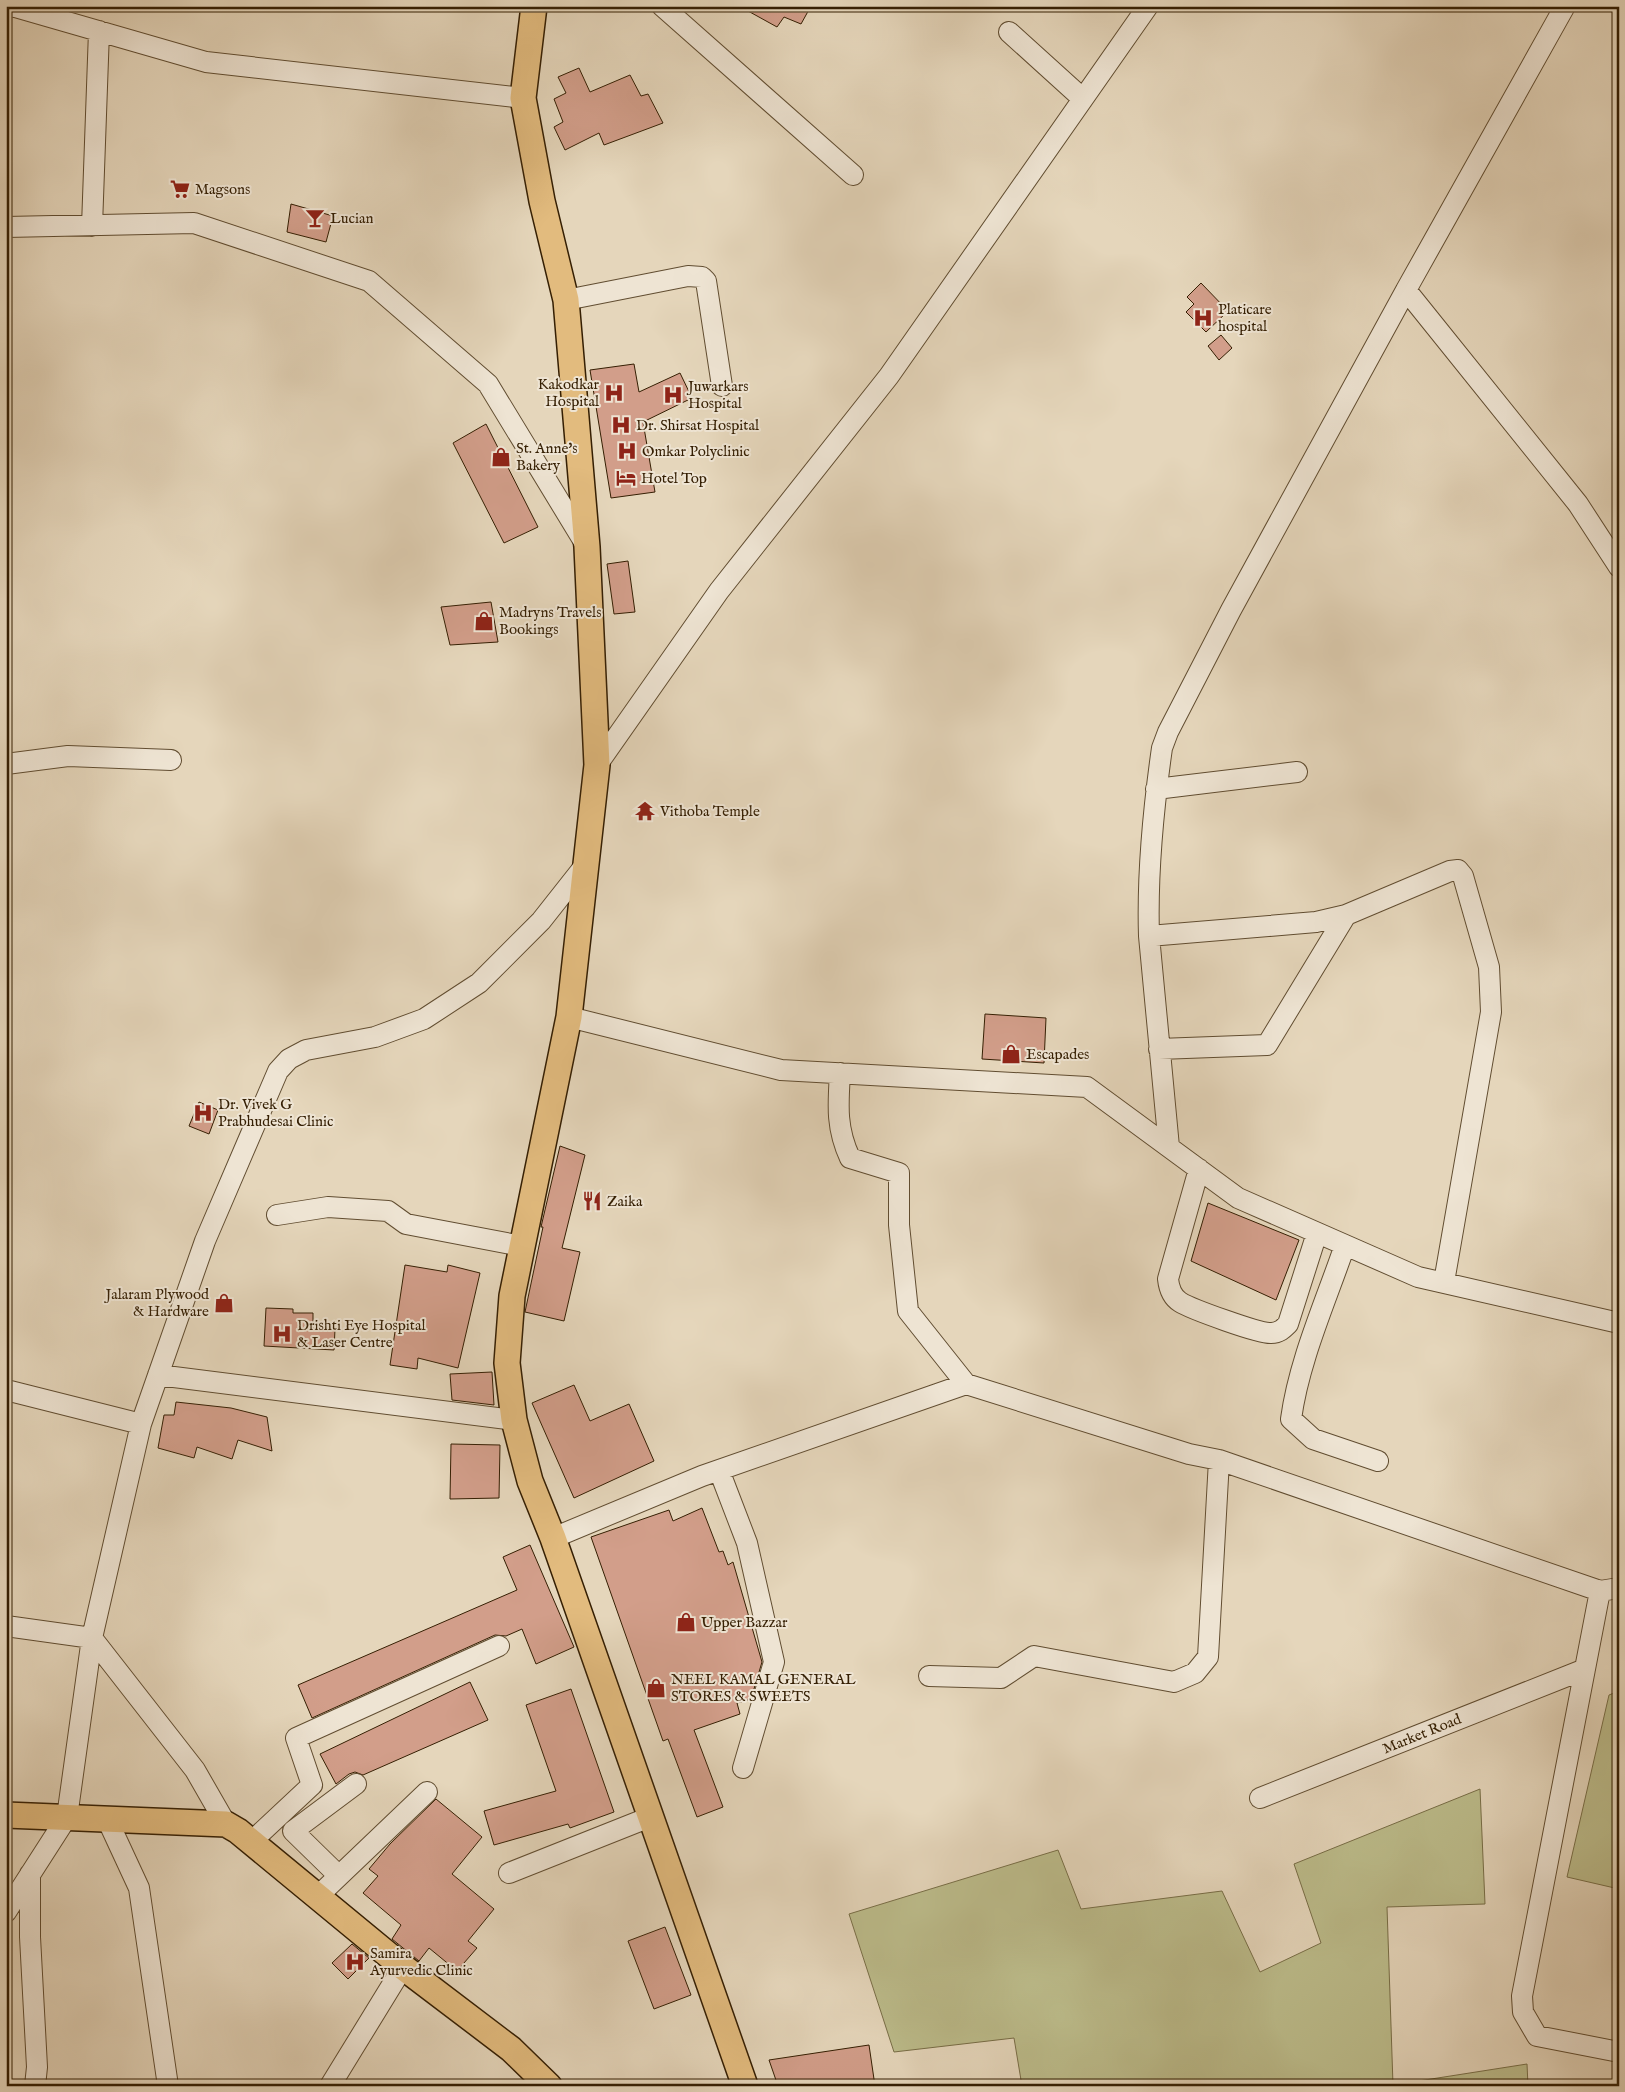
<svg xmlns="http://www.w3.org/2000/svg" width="1625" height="2092" font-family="'IM FELL English',serif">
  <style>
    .green { fill: #bcbc8b; stroke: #786e47 }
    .building { fill: #d29e8a; stroke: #351f03 }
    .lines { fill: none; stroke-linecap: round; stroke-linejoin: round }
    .minor-casing { stroke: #614d31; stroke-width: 22 }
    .major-casing { stroke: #351f03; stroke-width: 28 }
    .minor { stroke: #eee4d3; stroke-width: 20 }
    .major { stroke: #e2bb7e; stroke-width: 25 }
    .labels { text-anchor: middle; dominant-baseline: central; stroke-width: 4; stroke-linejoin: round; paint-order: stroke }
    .poi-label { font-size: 15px; fill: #351f03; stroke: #eee4d3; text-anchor: start }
    .street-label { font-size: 15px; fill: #351f03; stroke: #eee4d3 }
  </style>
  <rect width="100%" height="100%" fill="#e5d6bb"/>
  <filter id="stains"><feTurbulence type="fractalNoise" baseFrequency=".004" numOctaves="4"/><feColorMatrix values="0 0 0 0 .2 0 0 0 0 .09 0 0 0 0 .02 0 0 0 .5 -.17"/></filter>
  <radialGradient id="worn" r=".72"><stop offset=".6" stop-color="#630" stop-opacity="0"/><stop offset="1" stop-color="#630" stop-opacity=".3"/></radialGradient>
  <path class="green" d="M1619,1691v198l-52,-12 42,-182z
    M1480,1789l5,115 -98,3 6,178 134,-21 1,22h-506l-8,-48 -120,14 -45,-138 209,-64 23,59 141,-18 38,81 61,-29 -27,-79z"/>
  <path class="building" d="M739,6h72l-10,18 -17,-7 -7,10z
    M579,68l11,24 40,-17 11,21 7,-2 15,29 -59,22 -5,-12 -34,17 -11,-23 9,-5 -9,-23 12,-6 -8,-16z
    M291,204l42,12 -7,26 -39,-10z
    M1201,283l27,28 -22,21 -20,-20 8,-8 -7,-7z
    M1221,335l11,13 -13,12 -11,-14z
    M634,364l5,28 41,-19 12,25 -49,24 12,70 -44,6 -21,-128z
    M486,424l52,103 -34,16 -51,-100z
    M628,561l7,51 -21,2 -7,-50z
    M491,602l7,40 -48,3 -9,-38z
    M985,1014l61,4 -2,45 -62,-4z
    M199,1102l19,8 -9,24 -20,-8z
    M560,1146l25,9 -23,93 18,4 -16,69 -39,-9 18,-85h-2z
    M1208,1203l91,37 -23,60 -85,-39z
    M405,1265l42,7 1,-7 32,8 -22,95 -40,-10 -1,11 -27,-4z
    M266,1308l27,1v4h20v15l22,1 -1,21 -70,-4z
    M492,1372l2,33 -42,-5 -2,-26z
    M574,1385l16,36 39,-17 25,57 -80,37 -42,-95z
    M176,1402l55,6 36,9 5,34 -34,-11 -6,19 -35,-12 -3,11 -36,-10 6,-33h10z
    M451,1444l49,1 -1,53 -49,1z
    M702,1508l17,44 4,-1 5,14 5,-3 29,100 -11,37 -14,4 3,11 -46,16 29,77 -26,10 -29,-78 -5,2 -72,-204 78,-27 4,11z
    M530,1545l44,102 -38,17 -14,-35 -16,7 -11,-1 -183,83 -14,-33 219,-95 -14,-33z
    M470,1682l18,38 -125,55 -8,-3 -6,2 -13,10 -16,-30z
    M571,1689l43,123 -44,16 -2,-4 -74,21 -10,-34 72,-20 -30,-86z
    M436,1799l46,38 -30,37 42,35 -26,32 9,7 -20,23 -28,-23 -10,13 -27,-22 9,-14 -38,-32 15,-17 -9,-7 21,-25z
    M665,1927l26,68 -37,14 -26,-68z
    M352,1944l17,14 -21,21 -16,-16z
    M869,2045l6,41h-97l-9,-26z"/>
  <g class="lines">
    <defs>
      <path id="minor" d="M6,6l9,1 191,55 317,36
        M662,6l191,169
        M1009,32l74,67
        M92,226l7,-195
        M6,227l188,-4 175,58 119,103 98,161
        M1406,290l159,-284
        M566,300l122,-24 14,1 4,4 16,105
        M6,764l62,-8 103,4
        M597,765l122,-174 170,-215 259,-370
        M1156,789l141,-17
        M1149,936l167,-14 30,-7 104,-44 8,-1 5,6 26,91 2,45 -47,270
        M569,1017l212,53 306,17 151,111 180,79 201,46
        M1159,1049l108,-4 79,-130
        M840,1073c-2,32 -4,55 10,85l49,15v52l9,86 58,73
        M1169,1147l-20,-211c-2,-63 4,-125 13,-188l6,-16 63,-122 175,-320 172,214 41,63
        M1199,1169l-31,110c1,9 4,18 12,23 11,7 80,32 91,31 8,0 12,-4 17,-9l29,-91
        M277,1215l51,-8 60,4 18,13 116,22
        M1345,1245c-19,56 -46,115 -54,174l22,20 65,22
        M158,1375l356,45
        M6,1390l135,34
        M719,1470l28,73 27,119 -31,106
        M553,1538l149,-62 264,-92 223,70 30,6 381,131 19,-3
        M1600,1591l-78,405 1,16 14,24 82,16
        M6,1626l86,12 103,132 31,54
        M929,1676l72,2 33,-22 140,26 21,-9 13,-16 11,-197
        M1260,1798l325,-129
        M107,1819l32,69 29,198
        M251,1842l61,-57 -16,-47 203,-92
        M509,1873l141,-56
        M30,1874v63l7,130 -2,19
        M338,1875l-45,-44 63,-47
        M317,1897l110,-105
        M6,1912l61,-95 25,-179 49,-214 64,-183 73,-170 11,-12 17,-9 69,-13 49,-18 55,-36 62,-62 45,-57
        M330,2086l73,-119"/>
      <path id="major" d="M534,6l-11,92 19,103 24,99 21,247 10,218 -28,252 -57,279 -5,67 7,57 16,61 23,57 192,548
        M6,1815l220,9 12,7 165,136 108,82 38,37"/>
    </defs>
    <use href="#minor" class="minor-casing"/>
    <use href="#major" class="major-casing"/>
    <use href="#minor" class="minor"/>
    <use href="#major" class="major"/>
  </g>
  <defs>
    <symbol id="supermarket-bare" viewBox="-9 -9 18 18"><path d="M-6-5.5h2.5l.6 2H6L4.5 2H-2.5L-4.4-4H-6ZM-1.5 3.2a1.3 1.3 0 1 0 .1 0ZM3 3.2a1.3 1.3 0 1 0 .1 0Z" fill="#8f2418" stroke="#eee4d3" stroke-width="2.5" paint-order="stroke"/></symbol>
    <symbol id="bar-bare" viewBox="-9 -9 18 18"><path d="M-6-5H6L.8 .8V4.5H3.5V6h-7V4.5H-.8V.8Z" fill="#8f2418" stroke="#eee4d3" stroke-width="2.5" paint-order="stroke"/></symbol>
    <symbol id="hospital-bare" viewBox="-9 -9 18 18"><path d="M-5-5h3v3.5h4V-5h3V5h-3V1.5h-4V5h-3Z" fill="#8f2418" stroke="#eee4d3" stroke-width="2.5" paint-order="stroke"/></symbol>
    <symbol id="shop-bare" viewBox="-9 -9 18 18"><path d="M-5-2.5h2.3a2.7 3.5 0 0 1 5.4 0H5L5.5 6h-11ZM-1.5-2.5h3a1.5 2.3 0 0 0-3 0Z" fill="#8f2418" stroke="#eee4d3" stroke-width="2.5" paint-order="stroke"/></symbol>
    <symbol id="hotel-bare" viewBox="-9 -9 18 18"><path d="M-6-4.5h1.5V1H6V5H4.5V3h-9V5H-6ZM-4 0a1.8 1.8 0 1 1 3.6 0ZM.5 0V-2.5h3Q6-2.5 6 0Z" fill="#8f2418" stroke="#eee4d3" stroke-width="2.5" paint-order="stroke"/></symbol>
    <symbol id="temple-bare" viewBox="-9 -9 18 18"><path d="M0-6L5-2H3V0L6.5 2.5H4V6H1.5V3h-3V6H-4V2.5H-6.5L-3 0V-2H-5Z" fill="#8f2418" stroke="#eee4d3" stroke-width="2.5" paint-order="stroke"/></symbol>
    <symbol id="restaurant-bare" viewBox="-9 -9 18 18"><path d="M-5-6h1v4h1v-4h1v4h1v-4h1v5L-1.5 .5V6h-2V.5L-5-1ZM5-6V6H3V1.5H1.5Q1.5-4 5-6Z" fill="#8f2418" stroke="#eee4d3" stroke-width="2.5" paint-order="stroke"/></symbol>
  </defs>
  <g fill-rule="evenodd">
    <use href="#supermarket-bare" x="166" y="175" width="28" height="28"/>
    <use href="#bar-bare" x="301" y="204" width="28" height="28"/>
    <use href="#hospital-bare" x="1189" y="304" width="28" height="28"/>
    <use href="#hospital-bare" x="600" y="379" width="28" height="28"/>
    <use href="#hospital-bare" x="659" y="381" width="28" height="28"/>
    <use href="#hospital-bare" x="607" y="411" width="28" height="28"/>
    <use href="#hospital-bare" x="613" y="437" width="28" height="28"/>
    <use href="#shop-bare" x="487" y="443" width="28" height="28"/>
    <use href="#hotel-bare" x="612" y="464" width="28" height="28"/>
    <use href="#shop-bare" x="470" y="607" width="28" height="28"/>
    <use href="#temple-bare" x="631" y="797" width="28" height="28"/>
    <use href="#shop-bare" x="997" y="1040" width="28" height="28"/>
    <use href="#hospital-bare" x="189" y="1099" width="28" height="28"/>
    <use href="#restaurant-bare" x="578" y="1187" width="28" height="28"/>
    <use href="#shop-bare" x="210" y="1289" width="28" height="28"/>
    <use href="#hospital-bare" x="268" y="1320" width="28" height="28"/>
    <use href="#shop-bare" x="672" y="1608" width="28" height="28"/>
    <use href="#shop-bare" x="642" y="1674" width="28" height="28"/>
    <use href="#hospital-bare" x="341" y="1948" width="28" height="28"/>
  </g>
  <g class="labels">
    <g class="poi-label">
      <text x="195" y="189">Magsons</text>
      <text x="330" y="218">Lucian</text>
      <text x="1218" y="309">Platicare<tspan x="1218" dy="17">hospital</tspan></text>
      <text x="599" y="384" text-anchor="end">Kakodkar<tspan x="599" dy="17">Hospital</tspan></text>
      <text x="688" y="386">Juwarkars<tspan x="688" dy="17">Hospital</tspan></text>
      <text x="636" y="425">Dr. Shirsat Hospital</text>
      <text x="516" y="448">St. Anne's<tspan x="516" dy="17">Bakery</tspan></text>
      <text x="642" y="451">Omkar Polyclinic</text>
      <text x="641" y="478">Hotel Top</text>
      <text x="499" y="612">Madryns Travels<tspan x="499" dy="17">Bookings</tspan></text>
      <text x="660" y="811">Vithoba Temple</text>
      <text x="1026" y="1054">Escapades</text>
      <text x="218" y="1104">Dr. Vivek G<tspan x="218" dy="17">Prabhudesai Clinic</tspan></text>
      <text x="607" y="1201">Zaika</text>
      <text x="209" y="1294" text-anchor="end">Jalaram Plywood<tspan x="209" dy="17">&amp; Hardware</tspan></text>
      <text x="297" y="1325">Drishti Eye Hospital<tspan x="297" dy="17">&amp; Laser Centre</tspan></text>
      <text x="701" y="1622">Upper Bazzar</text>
      <text x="671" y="1679">NEEL KAMAL GENERAL<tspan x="671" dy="17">STORES &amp; SWEETS</tspan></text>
      <text x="370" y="1953">Samira<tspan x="370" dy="17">Ayurvedic Clinic</tspan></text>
    </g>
    <g class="street-label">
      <text transform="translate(1422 1734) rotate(-22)">Market Road</text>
    </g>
  </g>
  <rect width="1625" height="2092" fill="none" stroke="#e5d6bb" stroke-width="25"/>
  <rect x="8" y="8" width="1610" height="2077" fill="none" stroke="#351f03" stroke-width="2.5"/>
  <rect x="12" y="12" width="1600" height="2067" fill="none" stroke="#351f03"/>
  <rect width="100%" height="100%" filter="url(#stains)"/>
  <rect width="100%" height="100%" fill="url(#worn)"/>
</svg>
